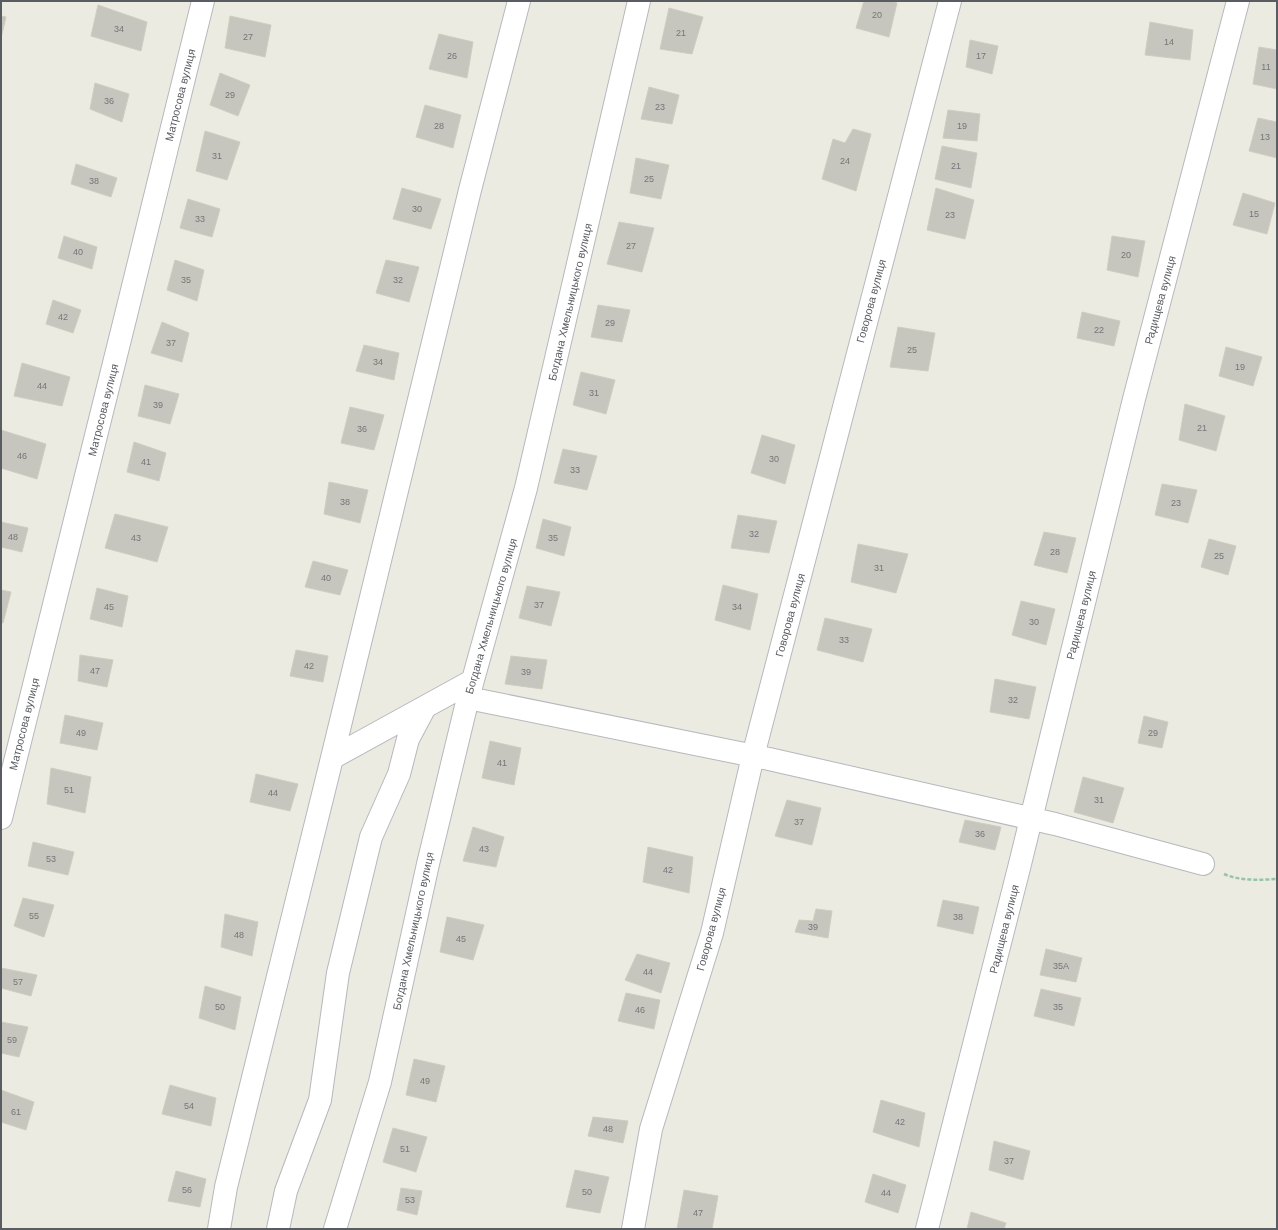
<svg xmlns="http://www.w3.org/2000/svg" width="1278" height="1230" font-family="Helvetica,sans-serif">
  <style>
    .building { fill: #c6c5be; stroke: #d0cdbf }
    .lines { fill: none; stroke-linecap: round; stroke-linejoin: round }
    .street-casing { stroke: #b6b8bd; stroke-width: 24 }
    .path { stroke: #97c3a9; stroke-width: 2.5; stroke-dasharray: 4 2; stroke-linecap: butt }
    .street { stroke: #fff; stroke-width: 22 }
    .labels { text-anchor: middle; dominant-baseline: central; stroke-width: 4; stroke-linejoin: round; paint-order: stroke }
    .number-label { font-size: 9px; fill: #747678 }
    .street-label { font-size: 11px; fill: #595c61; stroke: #fff }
  </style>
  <rect width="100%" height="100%" fill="#ecebe1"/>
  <path class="building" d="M864,1h28l5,2 -8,34 -33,-9z
    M98,5l49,17 -6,29 -50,-15z
    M669,8l34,9 -11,37 -32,-5z
    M1,16l5,1 -5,21z
    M230,16l41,9 -6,32 -40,-9z
    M1150,22l43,8 -3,30 -45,-5z
    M439,34l34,8 -6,36 -38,-9z
    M970,40l28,6 -6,28 -26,-7z
    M1259,47l18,3v39l-24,-5z
    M220,73l30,12 -12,31 -28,-11z
    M95,83l34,11 -7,28 -32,-13z
    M649,87l30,8 -7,29 -31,-5z
    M425,105l36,10 -8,33 -37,-11z
    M948,110l32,4 -3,27 -34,-3z
    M1258,118l19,4v36l-28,-7z
    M853,129l18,5 -15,57 -34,-12 11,-40 12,4z
    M205,131l35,11 -13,38 -31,-9z
    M942,146l35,7 -6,35 -36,-9z
    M636,158l33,7 -8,34 -31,-6z
    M76,164l41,14 -6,19 -40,-13z
    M402,188l39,11 -10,30 -38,-10z
    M936,188l38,12 -9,39 -38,-9z
    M1243,193l32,10 -8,31 -34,-9z
    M188,199l32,10 -8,28 -32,-9z
    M619,222l35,6 -12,44 -35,-8z
    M64,236l33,11 -5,22 -34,-11z
    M1112,236l33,5 -7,36 -31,-7z
    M175,260l29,10 -7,31 -30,-11z
    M386,260l33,7 -10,35 -33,-9z
    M53,300l28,10 -8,23 -27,-9z
    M598,305l32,5 -8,32 -31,-5z
    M1082,312l38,9 -6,25 -37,-8z
    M162,322l27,11 -7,29 -31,-9z
    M898,327l37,6 -7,38 -38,-4z
    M364,345l35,8 -5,27 -38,-9z
    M1226,347l36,10 -9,29 -34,-10z
    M22,363l48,14 -8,29 -48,-10z
    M581,372l34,8 -9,34 -33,-9z
    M145,385l34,9 -9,30 -32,-8z
    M1185,404l40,12 -9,35 -37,-11z
    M350,407l34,8 -10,35 -33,-7z
    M1,430l45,14 -9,35 -36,-11z
    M762,435l33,10 -10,39 -34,-11z
    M134,442l32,11 -7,28 -32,-9z
    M563,449l34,7 -10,34 -33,-7z
    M329,482l39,8 -8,33 -36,-9z
    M1162,484l35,6 -9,33 -33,-8z
    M115,514l53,13 -11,35 -52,-14z
    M738,515l39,6 -8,32 -38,-5z
    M543,519l28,8 -7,29 -28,-8z
    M1,522l27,6 -6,24 -21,-5z
    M1044,532l32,6 -9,35 -33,-8z
    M1209,539l27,7 -8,29 -27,-8z
    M858,544l50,10 -12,39 -45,-11z
    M313,561l35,9 -8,25 -35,-8z
    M723,585l35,9 -8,36 -35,-10z
    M527,586l33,6 -9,34 -32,-8z
    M97,588l31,8 -6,31 -32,-8z
    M1,590l10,2 -8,31h-2z
    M1021,601l34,8 -9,36 -34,-10z
    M825,618l47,11 -9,33 -46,-12z
    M296,650l32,6 -5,26 -33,-6z
    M80,655l33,5 -6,27 -29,-6z
    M511,656l36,4 -5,29 -37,-5z
    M995,679l41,8 -7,32 -39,-7z
    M65,715l38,8 -6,27 -37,-7z
    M1144,716l24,6 -6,26 -24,-5z
    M490,741l31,7 -7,37 -32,-7z
    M51,768l40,9 -6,36 -38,-9z
    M256,774l42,10 -8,27 -40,-9z
    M1083,777l41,11 -11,35 -39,-11z
    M787,800l34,8 -9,37 -37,-9z
    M965,820l36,7 -6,23 -36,-8z
    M473,827l31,10 -8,30 -33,-6z
    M33,842l41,10 -6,23 -40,-9z
    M648,847l45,10 -4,36 -46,-11z
    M23,898l31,7 -10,32 -30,-11z
    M943,900l36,7 -6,27 -36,-8z
    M816,909l16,2 -4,27 -33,-6 4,-12 14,1z
    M225,914l33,8 -6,34 -31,-9z
    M447,917l37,8 -11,35 -33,-8z
    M1046,949l36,9 -6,24 -36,-7z
    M637,954l33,9 -9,30 -36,-13z
    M1,968l36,7 -6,21 -30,-8z
    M205,986l36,11 -6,33 -36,-12z
    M1041,989l40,9 -7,28 -40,-10z
    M626,993l34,7 -6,29 -36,-8z
    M1,1022l27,5 -9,30 -18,-4z
    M414,1059l31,7 -9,36 -30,-7z
    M170,1085l46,13 -5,28 -49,-12z
    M1,1090l33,12 -8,28 -25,-8z
    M881,1100l44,13 -6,34 -46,-15z
    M593,1117l35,4 -5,22 -35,-7z
    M393,1128l34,9 -11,35 -33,-10z
    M994,1141l36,10 -7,29 -34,-10z
    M575,1170l34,7 -9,36 -34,-6z
    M176,1171l30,8 -6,28 -32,-6z
    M873,1174l33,11 -8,28 -33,-11z
    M401,1188l21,3 -5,24 -20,-5z
    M684,1190l34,6 -6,33h-35z
    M971,1212l35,11 -2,6h-37z"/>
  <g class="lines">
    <defs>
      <path id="street" d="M468,698l301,61 286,65 148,40
        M332,758l140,-77
        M1,818l125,-503 77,-314
        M219,1229l7,-42 106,-429 138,-568 49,-189
        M278,1229l8,-38 34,-91 18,-127 33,-136 28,-63 9,-35 17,-32
        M335,1229l45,-147 48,-218 40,-166 58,-210 113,-487
        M633,1229l18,-100 61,-196 41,-177 197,-755
        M927,1229l92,-361 115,-469 104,-398"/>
    </defs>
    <use href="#street" class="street-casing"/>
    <path class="path" d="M1224,874c16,7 36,6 53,5"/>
    <use href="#street" class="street"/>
  </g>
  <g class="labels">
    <g class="number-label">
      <text x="877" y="15">20</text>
      <text x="119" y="29">34</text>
      <text x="681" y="33">21</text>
      <text x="248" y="37">27</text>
      <text x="1169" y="42">14</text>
      <text x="452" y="56">26</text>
      <text x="981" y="56">17</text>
      <text x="1266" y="67">11</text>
      <text x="230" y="95">29</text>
      <text x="109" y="101">36</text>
      <text x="660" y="107">23</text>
      <text x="439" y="126">28</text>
      <text x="962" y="126">19</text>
      <text x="1265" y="137">13</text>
      <text x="217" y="156">31</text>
      <text x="845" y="161">24</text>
      <text x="956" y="166">21</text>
      <text x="649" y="179">25</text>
      <text x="94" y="181">38</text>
      <text x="417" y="209">30</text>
      <text x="1254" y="214">15</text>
      <text x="950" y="215">23</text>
      <text x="200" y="219">33</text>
      <text x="631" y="246">27</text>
      <text x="78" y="252">40</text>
      <text x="1126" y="255">20</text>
      <text x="186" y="280">35</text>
      <text x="398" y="280">32</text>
      <text x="63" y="317">42</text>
      <text x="610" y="323">29</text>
      <text x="1099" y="330">22</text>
      <text x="171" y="343">37</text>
      <text x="912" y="350">25</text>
      <text x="378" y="362">34</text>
      <text x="1240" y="367">19</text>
      <text x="42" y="386">44</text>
      <text x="594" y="393">31</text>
      <text x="158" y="405">39</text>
      <text x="1202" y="428">21</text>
      <text x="362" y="429">36</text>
      <text x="22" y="456">46</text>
      <text x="774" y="459">30</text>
      <text x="146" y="462">41</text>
      <text x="575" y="470">33</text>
      <text x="345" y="502">38</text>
      <text x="1176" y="503">23</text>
      <text x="754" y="534">32</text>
      <text x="13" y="537">48</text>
      <text x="136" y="538">43</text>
      <text x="553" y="538">35</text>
      <text x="1055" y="552">28</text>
      <text x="1219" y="556">25</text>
      <text x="879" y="568">31</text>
      <text x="326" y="578">40</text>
      <text x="539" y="605">37</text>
      <text x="109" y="607">45</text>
      <text x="737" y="607">34</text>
      <text x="1034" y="622">30</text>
      <text x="844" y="640">33</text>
      <text x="309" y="666">42</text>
      <text x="95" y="671">47</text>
      <text x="526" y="672">39</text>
      <text x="1013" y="700">32</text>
      <text x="81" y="733">49</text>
      <text x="1153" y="733">29</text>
      <text x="502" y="763">41</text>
      <text x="69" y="790">51</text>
      <text x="273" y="793">44</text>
      <text x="1099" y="800">31</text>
      <text x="799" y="822">37</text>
      <text x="980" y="834">36</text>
      <text x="484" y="849">43</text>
      <text x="51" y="859">53</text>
      <text x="668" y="870">42</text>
      <text x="34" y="916">55</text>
      <text x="958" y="917">38</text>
      <text x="813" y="927">39</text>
      <text x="239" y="935">48</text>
      <text x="461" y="939">45</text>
      <text x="1061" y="966">35А</text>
      <text x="648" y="972">44</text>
      <text x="18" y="982">57</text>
      <text x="220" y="1007">50</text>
      <text x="1058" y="1007">35</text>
      <text x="640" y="1010">46</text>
      <text x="12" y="1040">59</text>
      <text x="425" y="1081">49</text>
      <text x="189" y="1106">54</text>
      <text x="16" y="1112">61</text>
      <text x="900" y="1122">42</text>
      <text x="608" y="1129">48</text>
      <text x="405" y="1149">51</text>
      <text x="1009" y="1161">37</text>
      <text x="187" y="1190">56</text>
      <text x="587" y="1192">50</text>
      <text x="886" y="1193">44</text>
      <text x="410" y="1200">53</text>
      <text x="698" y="1213">47</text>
    </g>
    <g class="street-label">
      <text transform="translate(180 95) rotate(-76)">Матросова вулиця</text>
      <text transform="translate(1160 300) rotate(-75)">Радищева вулиця</text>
      <text transform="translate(871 301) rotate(-75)">Говорова вулиця</text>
      <text transform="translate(570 302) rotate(-77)">Богдана Хмельницького вулиця</text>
      <text transform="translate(103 410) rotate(-76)">Матросова вулиця</text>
      <text transform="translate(790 615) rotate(-75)">Говорова вулиця</text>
      <text transform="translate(1081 615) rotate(-76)">Радищева вулиця</text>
      <text transform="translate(491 616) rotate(-74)">Богдана Хмельницького вулиця</text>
      <text transform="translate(24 724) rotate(-76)">Матросова вулиця</text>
      <text transform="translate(711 929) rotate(-75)">Говорова вулиця</text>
      <text transform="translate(1004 929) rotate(-76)">Радищева вулиця</text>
      <text transform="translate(413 931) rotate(-78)">Богдана Хмельницького вулиця</text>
    </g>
  </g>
  <rect width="1278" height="1230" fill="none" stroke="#595c61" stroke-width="4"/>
</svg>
